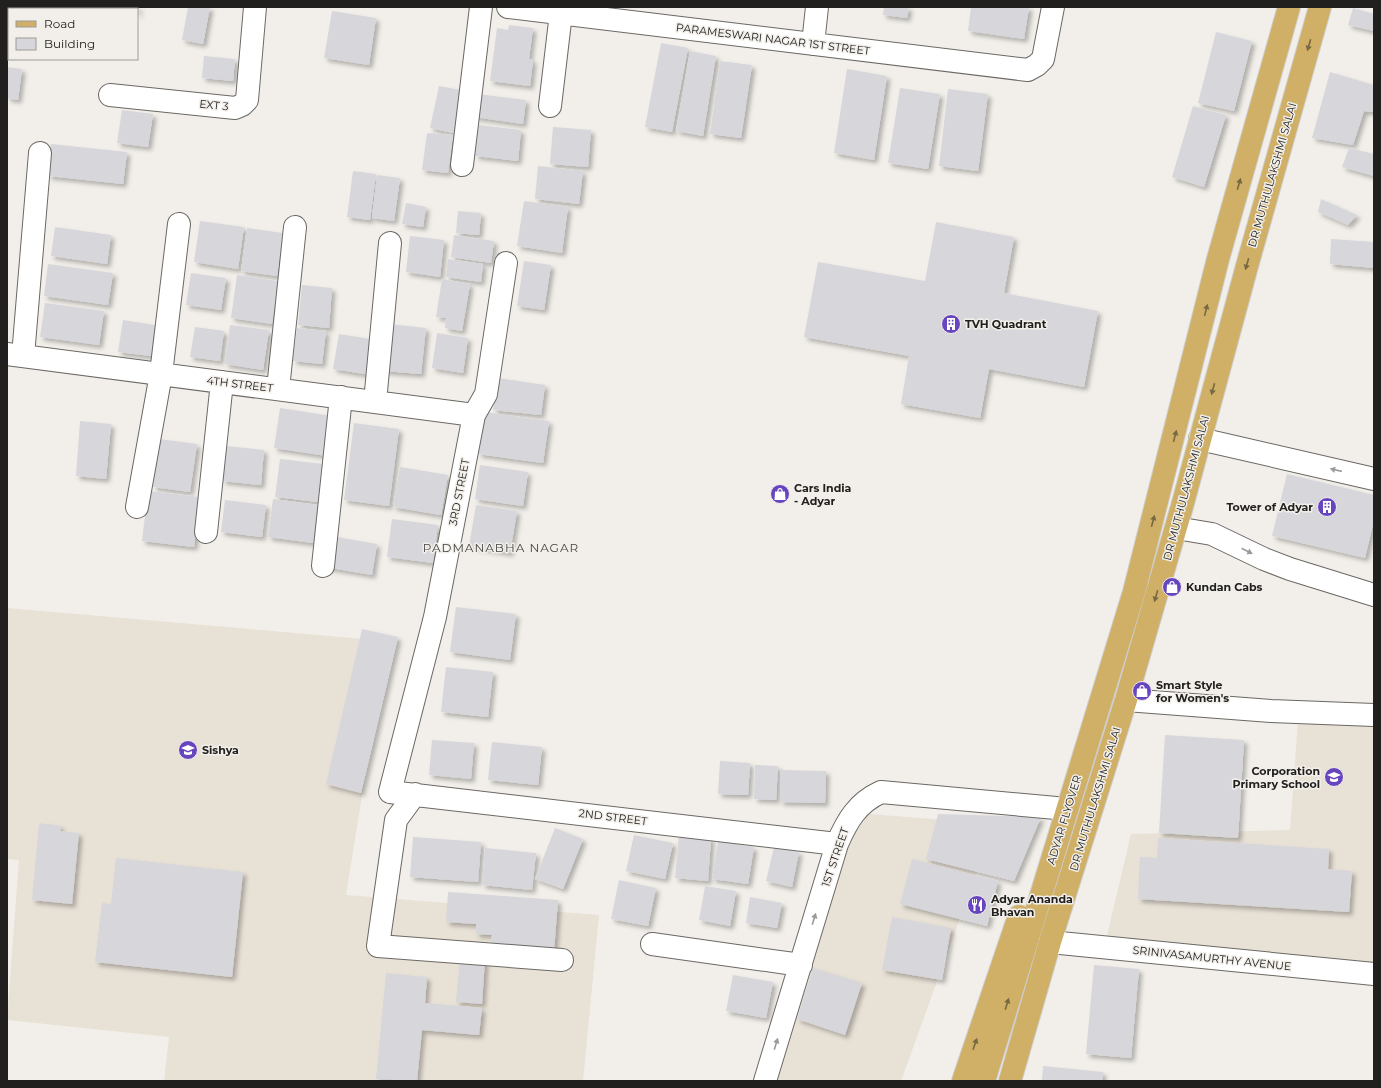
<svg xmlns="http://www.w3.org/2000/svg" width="1381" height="1088" font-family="Montserrat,sans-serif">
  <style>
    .built { fill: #e8e1d6 }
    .building { fill: #d7d6db; filter: url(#shadow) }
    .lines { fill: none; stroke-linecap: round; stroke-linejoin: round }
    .minor-casing { stroke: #6b6864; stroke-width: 24 }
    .major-casing { stroke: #cecece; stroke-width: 24 }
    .minor { stroke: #fff; stroke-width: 22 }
    .major { stroke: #cfb066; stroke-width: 22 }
    .oneway { fill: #786842 }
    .oneway2 { fill: #9b9b9a }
    .labels { text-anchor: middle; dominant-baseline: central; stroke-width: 3; stroke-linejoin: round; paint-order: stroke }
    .street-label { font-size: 11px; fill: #21201e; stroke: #f2efea }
    .poi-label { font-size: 11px; font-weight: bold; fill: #21201e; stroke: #f2efea; text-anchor: start }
    .neighbourhood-label { font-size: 12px; letter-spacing: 1px; fill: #464440; stroke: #f2efea }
  </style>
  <defs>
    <filter id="shadow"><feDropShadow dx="3.5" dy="3.5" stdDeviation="2" flood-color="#0004"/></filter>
  </defs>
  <rect width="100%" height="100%" fill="#f2efea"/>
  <path class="built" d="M7,608l380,33 -41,254 253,20 -16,166h-419l5,-44 -162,-17 12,-160 -12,-1z
    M1298,721l76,3v243l-270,-19 27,-114 159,-4z
    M845,812l149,12 -93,257h-141z"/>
  <path class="building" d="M86,7h29v2h-29z
    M118,7h21l-1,11 -1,-9h-19z
    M188,7h22l-7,37 -21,-4z
    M884,7h25l-2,11 -24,-3z
    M971,7h58l-5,32 -56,-8z
    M1353,8l21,6v17l-26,-6z
    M332,11l44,7 -7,47 -45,-7z
    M509,25l24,3 -4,31 4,1 -3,26 -40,-5 7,-53 11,2z
    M1216,32l36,9 -18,70 -36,-8z
    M661,43l27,5 -16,84 -27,-5z
    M690,51l26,5 -13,80 -27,-5z
    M204,56l31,3 -2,22 -31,-3z
    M720,61l32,4 -11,73 -31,-4z
    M7,67l15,2 -4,31 -11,-2z
    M847,69l40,7 -13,84 -40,-7z
    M1330,72l44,13v27l-10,-1 -11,34 -41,-7z
    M439,86l27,5 -8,43 -28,-6z
    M900,88l40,6 -12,75 -40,-6z
    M948,89l40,5 -10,77 -39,-5z
    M477,94l49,6 -3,24 -49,-7z
    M1193,106l33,9 -22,72 -32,-10z
    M122,110l31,4 -5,33 -31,-4z
    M479,125l42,5 -3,31 -43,-5z
    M553,127l38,3 -3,37 -38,-3z
    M427,133l26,2 -5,38 -26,-3z
    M51,144l76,8 -4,32 -75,-8z
    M1349,148l25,6v22l-32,-9z
    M538,166l45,5 -4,33 -44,-5z
    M353,171l23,3 -6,46 -23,-3z
    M377,175l23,3 -6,43 -22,-3z
    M1321,199l36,16 -9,10 -30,-13z
    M524,201l44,6 -6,46 -45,-7z
    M406,203l20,4 -3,20 -21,-3z
    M458,211l23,2 -2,22 -23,-2z
    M200,221l44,6 -6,42 -44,-7z
    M936,222l78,15 -10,56 94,18 -14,76 -95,-18 -9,49 -79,-14 8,-48 -105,-19 14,-75 107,19z
    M55,227l56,8 -4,29 -56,-8z
    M247,228l36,5 -6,43 -36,-5z
    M454,235l40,6 -3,22 -40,-6z
    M410,236l34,4 -4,37 -34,-5z
    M1331,239l43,3v26l-44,-4z
    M448,259l35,5 -2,18 -35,-5z
    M524,261l27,4 -7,45 -27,-4z
    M48,264l65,9 -5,32 -64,-9z
    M191,273l35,5 -5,32 -35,-5z
    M237,275l41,6 -6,43 -41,-6z
    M442,279l28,5 -8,47 -17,-3 1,-10 -10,-1z
    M302,285l30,3 -3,40 -31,-3z
    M45,303l59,8 -5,34 -59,-8z
    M123,320l32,5 -4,31 -33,-4z
    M389,324l37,4 -5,46 -37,-3z
    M230,325l39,5 -6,40 -38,-6z
    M195,327l29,4 -4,30 -30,-4z
    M297,328l29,3 -4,33 -29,-3z
    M437,333l31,5 -5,35 -31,-5z
    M339,334l38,6 -6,35 -38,-6z
    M498,378l47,7 -4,30 -48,-5z
    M280,408l52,8 -5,40 -53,-8z
    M484,412l65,9 -6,42 -65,-9z
    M80,421l31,3 -5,55 -30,-3z
    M354,423l45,6 -10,77 -45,-6z
    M159,439l38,5 -7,48 -37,-5z
    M226,446l38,4 -3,35 -39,-4z
    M280,459l43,5 -5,38 -43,-5z
    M480,465l48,7 -5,34 -48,-7z
    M400,467l48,8 -7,40 -48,-8z
    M1287,474l87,21v25l-9,38 -93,-22z
    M148,491l52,6 -6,50 -52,-6z
    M273,499l45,6 -5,38 -45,-6z
    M225,500l41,5 -4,32 -41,-5z
    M476,505l41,6 -7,42 -41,-7z
    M392,519l46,6 -5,38 -46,-6z
    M331,536l46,8 -5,31 -47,-8z
    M456,607l60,7 -6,46 -60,-8z
    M362,629l36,8 -37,156 -35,-9z
    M446,667l47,5 -5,45 -47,-5z
    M1165,735l79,5 -6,98 -79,-5z
    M432,740l42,3 -3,36 -42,-4z
    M492,742l50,5 -4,38 -50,-5z
    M720,761l30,2 -2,32 -30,-1z
    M755,765l23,1 -2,34 -22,-1z
    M780,770l46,1 -1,32 -45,-1z
    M938,814l103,3 -27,64 -88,-22z
    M39,823l22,3 -1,5 19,2 -7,71 -40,-4z
    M555,828l28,11 -20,50 -28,-10z
    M634,835l39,8 -8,36 -39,-8z
    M679,835l32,3 -3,43 -33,-3z
    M413,837l68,5 -3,40 -68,-5z
    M1158,838l171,11 -1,20 24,2 -3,41 -211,-13 2,-42 17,1z
    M718,841l36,6 -6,37 -36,-5z
    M774,847l25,5 -7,35 -26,-6z
    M485,848l51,5 -4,37 -50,-5z
    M116,858l127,14 -11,105 -137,-15 7,-59 9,1z
    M912,859l86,22 -11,45 -87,-22z
    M619,880l37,8 -8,38 -37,-7z
    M705,886l31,5 -6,35 -31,-6z
    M448,892l110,8 -4,52 -63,-5 1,-12 -16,-1v-10l-30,-2z
    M750,897l32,6 -5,25 -31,-5z
    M892,917l59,11 -9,52 -60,-10z
    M460,957l25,2 -3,45 -26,-2z
    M1094,965l45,4 -8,89 -45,-4z
    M813,968l49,15 -17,52 -48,-16z
    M386,973l41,4 -2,26 57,5 -3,27 -57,-5 -5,51 -41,-2z
    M733,975l40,7 -7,36 -40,-7z
    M1043,1066l60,6 -1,9h-60z"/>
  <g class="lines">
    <defs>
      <path id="minor" d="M508,7l520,63 9,-5 6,-6 10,-52
        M813,44l4,-37
        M110,95l125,13 7,-3 5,-5 8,-93
        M550,106l11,-93
        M462,165l19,-158
        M506,263l-20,131 -12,21 -39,202 -45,175 447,52
        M7,354l467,61
        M23,356l17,-203
        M278,389l17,-162
        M375,402l15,-159
        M1200,439l174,40
        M137,507l24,-133 18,-150
        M1176,528l36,6 52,25 26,10 84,26
        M206,532l16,-150
        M323,566l18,-169
        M1126,700l145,11 103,4
        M415,794l-19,26 -18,126 184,14
        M1050,942l324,32
        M652,944l149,21
        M765,1081l72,-237c10,-23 20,-41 44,-52l175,16"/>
      <path id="major" d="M963,1081l56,-165
        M984,1081l150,-489 84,-333 71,-252
        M1010,1081l40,-139 76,-242 57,-197 64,-237 73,-259"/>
    </defs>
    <use href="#minor" class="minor-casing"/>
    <use href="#major" class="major-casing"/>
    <use href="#minor" class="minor"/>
    <use href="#major" class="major"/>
  </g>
  <defs><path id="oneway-solid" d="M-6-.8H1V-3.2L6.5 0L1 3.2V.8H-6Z"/></defs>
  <g class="oneway">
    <use href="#oneway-solid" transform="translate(1309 45) rotate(106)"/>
    <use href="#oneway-solid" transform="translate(1239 184) rotate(-74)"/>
    <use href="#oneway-solid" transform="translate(1247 264) rotate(106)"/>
    <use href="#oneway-solid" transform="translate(1206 310) rotate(-76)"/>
    <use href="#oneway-solid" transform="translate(1213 389) rotate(105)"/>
    <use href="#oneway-solid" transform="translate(1175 436) rotate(-76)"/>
    <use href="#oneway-solid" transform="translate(1153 521) rotate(-75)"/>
    <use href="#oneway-solid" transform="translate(1156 596) rotate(106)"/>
    <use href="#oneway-solid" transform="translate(1007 1004) rotate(-73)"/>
    <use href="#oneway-solid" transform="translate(975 1044) rotate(-71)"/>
  </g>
  <g class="oneway2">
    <use href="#oneway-solid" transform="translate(1336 470) rotate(-167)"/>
    <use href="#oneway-solid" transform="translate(1247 551) rotate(27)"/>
    <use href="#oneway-solid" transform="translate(814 919) rotate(-73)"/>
    <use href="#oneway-solid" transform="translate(776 1044) rotate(-73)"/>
  </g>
  <defs>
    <symbol id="building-disc" viewBox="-11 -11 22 22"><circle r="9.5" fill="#6645be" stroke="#f2efea"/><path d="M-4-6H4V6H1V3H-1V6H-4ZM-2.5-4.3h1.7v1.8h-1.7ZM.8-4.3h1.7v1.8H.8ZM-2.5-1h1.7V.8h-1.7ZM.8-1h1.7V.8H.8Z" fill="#fff"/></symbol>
    <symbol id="shop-disc" viewBox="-11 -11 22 22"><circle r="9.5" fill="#6645be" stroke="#f2efea"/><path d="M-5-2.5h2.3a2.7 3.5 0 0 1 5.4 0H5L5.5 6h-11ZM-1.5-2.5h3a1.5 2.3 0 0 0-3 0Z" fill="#fff"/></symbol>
    <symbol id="school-disc" viewBox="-11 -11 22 22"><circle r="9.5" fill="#6645be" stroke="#f2efea"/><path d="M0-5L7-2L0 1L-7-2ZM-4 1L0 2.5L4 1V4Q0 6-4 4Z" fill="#fff"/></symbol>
    <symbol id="restaurant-disc" viewBox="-11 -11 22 22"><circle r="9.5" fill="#6645be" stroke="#f2efea"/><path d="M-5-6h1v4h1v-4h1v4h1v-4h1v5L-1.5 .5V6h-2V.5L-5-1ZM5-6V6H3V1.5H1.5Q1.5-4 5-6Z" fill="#fff"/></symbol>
  </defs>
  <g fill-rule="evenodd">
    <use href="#building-disc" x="940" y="313" width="22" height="22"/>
    <use href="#shop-disc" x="769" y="483" width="22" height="22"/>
    <use href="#building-disc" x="1316" y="496" width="22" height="22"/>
    <use href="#shop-disc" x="1161" y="576" width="22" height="22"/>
    <use href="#shop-disc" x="1131" y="680" width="22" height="22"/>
    <use href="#school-disc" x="177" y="739" width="22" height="22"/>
    <use href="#school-disc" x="1323" y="766" width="22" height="22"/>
    <use href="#restaurant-disc" x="966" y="894" width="22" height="22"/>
  </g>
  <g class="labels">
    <g class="street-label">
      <text transform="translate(773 39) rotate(7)">PARAMESWARI NAGAR 1ST STREET</text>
      <text transform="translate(214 105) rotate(6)">EXT 3</text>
      <text transform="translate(1272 175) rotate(-74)">DR MUTHULAKSHMI SALAI</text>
      <text transform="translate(240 384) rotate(7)">4TH STREET</text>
      <text transform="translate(1186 488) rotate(-75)">DR MUTHULAKSHMI SALAI</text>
      <text transform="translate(459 492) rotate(-79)">3RD STREET</text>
      <text transform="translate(1095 799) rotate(-73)">DR MUTHULAKSHMI SALAI</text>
      <text transform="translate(613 817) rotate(7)">2ND STREET</text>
      <text transform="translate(1064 820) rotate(-73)">ADYAR FLYOVER</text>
      <text transform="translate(835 857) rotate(-71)">1ST STREET</text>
      <text transform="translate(1212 958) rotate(6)">SRINIVASAMURTHY AVENUE</text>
    </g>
    <g class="poi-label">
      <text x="965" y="324">TVH Quadrant</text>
      <text x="794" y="488">Cars India<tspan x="794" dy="13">- Adyar</tspan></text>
      <text x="1313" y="507" text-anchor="end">Tower of Adyar</text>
      <text x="1186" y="587">Kundan Cabs</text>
      <text x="1156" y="685">Smart Style<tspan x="1156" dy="13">for Women's</tspan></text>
      <text x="202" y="750">Sishya</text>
      <text x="1320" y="771" text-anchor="end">Corporation<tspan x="1320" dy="13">Primary School</tspan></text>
      <text x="991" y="899">Adyar Ananda<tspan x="991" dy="13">Bhavan</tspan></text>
    </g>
    <g class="neighbourhood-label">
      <text x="501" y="547">PADMANABHA NAGAR</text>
    </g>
  </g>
  <rect width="1381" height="1088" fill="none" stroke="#21201e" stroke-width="16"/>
  <rect x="8" y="8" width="130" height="52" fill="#f2efea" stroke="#9e9c98"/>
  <rect x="16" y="21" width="20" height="6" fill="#cfb066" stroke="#9e9c98"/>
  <text x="44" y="28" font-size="12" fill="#21201e">Road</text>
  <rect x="16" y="38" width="20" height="12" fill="#d7d6db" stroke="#9e9c98"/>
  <text x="44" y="48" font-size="12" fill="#21201e">Building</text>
</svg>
